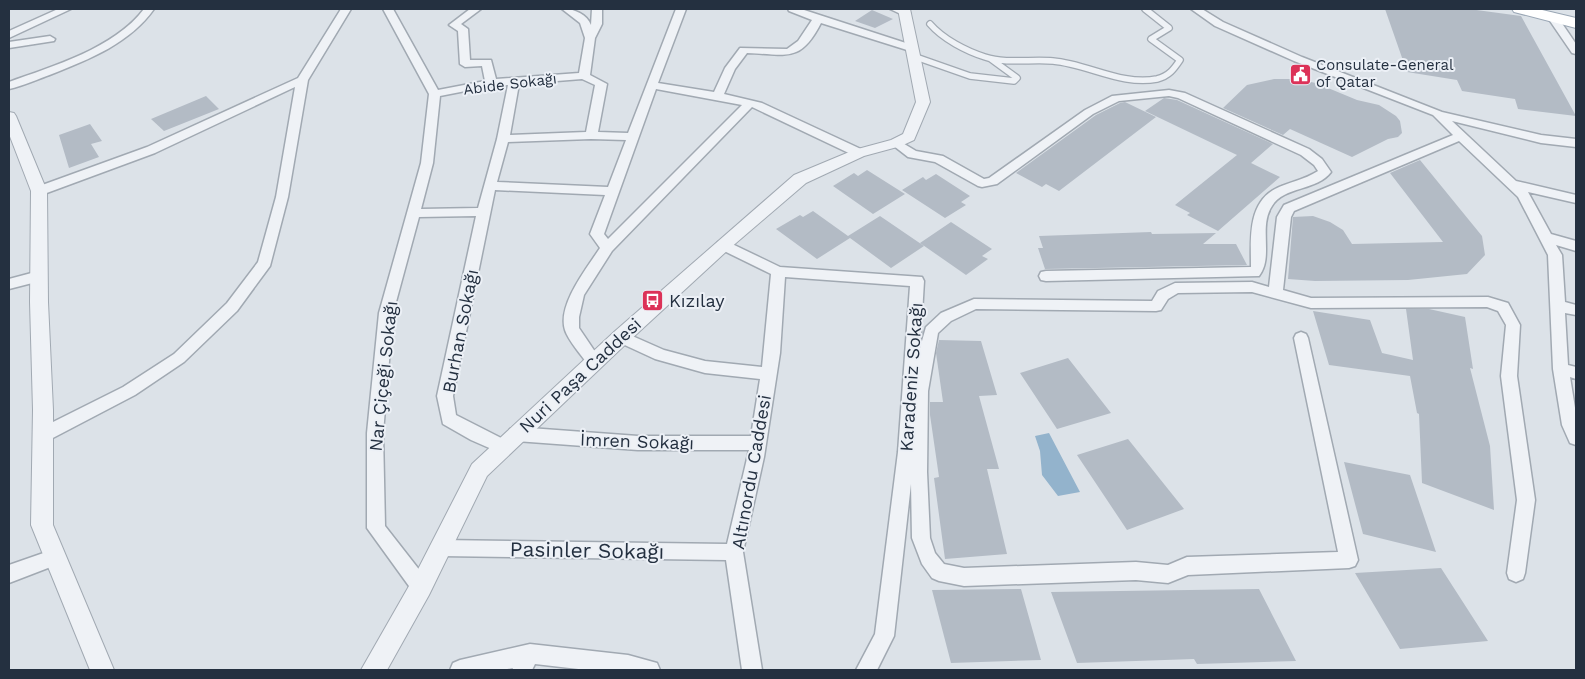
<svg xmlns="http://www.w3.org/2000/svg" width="1585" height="679" font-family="'Work Sans',sans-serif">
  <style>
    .water { fill: #93b3cc }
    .building { fill: #b3bbc5 }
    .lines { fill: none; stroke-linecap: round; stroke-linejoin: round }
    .service-casing { stroke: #a1a9b2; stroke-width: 8 }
    .minor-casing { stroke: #a1a9b2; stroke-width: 3 }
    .tertiary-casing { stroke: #a1a9b2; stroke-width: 2 }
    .primary-casing { stroke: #9aa7b5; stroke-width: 2 }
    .service { stroke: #eff2f6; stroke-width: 5.5 }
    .minor { fill: #eff2f6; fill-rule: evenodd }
    .tertiary { fill: #eff2f6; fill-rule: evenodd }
    .primary { fill: #fff; fill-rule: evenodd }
    .labels { text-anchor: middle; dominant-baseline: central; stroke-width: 4; stroke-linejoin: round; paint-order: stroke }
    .far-poi-label { font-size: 15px; fill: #243040; stroke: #ecf0f6; text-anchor: start }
    .far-street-label { font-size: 15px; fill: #243040; stroke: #ecf0f6 }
    .poi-label { font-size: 18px; fill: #243040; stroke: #ecf0f6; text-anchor: start }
    .street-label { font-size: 18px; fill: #243040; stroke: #ecf0f6 }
    .near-street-label { font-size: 21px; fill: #243040; stroke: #ecf0f6 }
  </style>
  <rect width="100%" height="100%" fill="#dce2e8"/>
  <path class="water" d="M1049,433l31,59 -22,4 -16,-21 -2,-24 -5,-15z"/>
  <path class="building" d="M1385,9h84l52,7 55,100 -58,-7 -3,-10 -53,-8 -5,-11 -50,-8z
    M872,10l21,9 -18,9 -20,-7z
    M1274,79h21l21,4 41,17 22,5 17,11 4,5 2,12 -4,4 -10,2 -36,18 -62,-28 -7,6 -60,-27 24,-23z
    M206,96l13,13 -55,22 -13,-12z
    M1164,98l13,2 96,44 -22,19 29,14 -62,54 -31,-16 3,-2 -15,-8 62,-50 -92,-44z
    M1125,102l31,15 -97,74 -13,-7 -4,3 -26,-14 80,-58 24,-12z
    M90,124l12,17 -11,3 8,13 -30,11 -10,-33z
    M1420,160l62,76 3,19 -18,19 -59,6 -93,1 -27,-2 5,-62 20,-1 17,6 13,8 9,14 91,-2 -53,-69z
    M867,170l38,24 -32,20 -40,-28 21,-13 4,3z
    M936,174l34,22 -9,6 5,3 -21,13 -43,-28 21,-13 3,3z
    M813,211l35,25 32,-20 44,30 -33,22 -41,-30 -33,21 -41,-30 24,-14 3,2z
    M951,222l41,27 -10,7 6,3 -22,16 -46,-32z
    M1151,232l1,2 64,-1 -13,11h33l11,21 -202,4 -7,-21h5l-4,-12z
    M1406,309h23l36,8 8,52 -3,-1 20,78 4,64 -72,-27 -3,-69 -2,-1 -7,-37 -81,-11 -16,-54 57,9 12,33 31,7z
    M939,340l42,1 16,54 -18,1 20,73h-12l20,85 -62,5 -11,-81 5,-1 -9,-62v-13h13l-7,-49z
    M1068,358l43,55 -54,16 -37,-56z
    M1128,439l56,70 -57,21 -50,-75z
    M1344,462l66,13 26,77 -73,-18z
    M1441,568l47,73 -88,8 -45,-76z
    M1021,589l20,71 -90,3 -19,-73z
    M1259,589l37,72 -99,3 -3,-5 -117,4 -26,-71z"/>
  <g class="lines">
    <defs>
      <path id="service" d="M930,24c13,15 36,27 55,33 22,7 46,2 68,4 35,3 69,25 104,18 12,-3 17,-10 23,-19l-29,-21 18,-11 -24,-19
        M913,56l57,20 44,5 3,-3 -26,-19"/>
      <path id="minor" d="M58,9h13l-62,29v-7z
        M144,9h10c-24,34 -64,50 -102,65 -14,5 -29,12 -43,15v-7c44,-16 106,-34 135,-73z
        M341,9h10l-43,71 -20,117 -18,69 -33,45 -53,51 -49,33 -86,45 -6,2 -6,-2 -2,-5 2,-5 86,-43 51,-33 53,-51 31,-41 18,-65 19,-110 -140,66 -111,41h-10l-1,-3 1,-3 113,-41 151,-69z
        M383,9h10l45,81 47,-9 -3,-15 -17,1 -5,-3 -2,-33 -9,-6 21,-16h11l-20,15 7,5 2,31h21l5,19 83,-6 6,-35 -5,-15 -18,-14c11,-1 25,5 29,16l1,-16h10v15l-7,14 -5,37 17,9 -9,48 30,1 48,-124h10l-28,74 56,9 11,-24 15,-20 47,1 11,-8 14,-21 -23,-9 -1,-2h13l114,37 1,2 -1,2h-8l-86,-27c-21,41 -35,31 -74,30l-12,16 -11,25 38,9 101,47 2,3 -6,4 -4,-1 -103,-49 -140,144 -28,44 -5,22v11l23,34 -3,4 -5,2 -5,-2c-7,-10 -21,-26 -24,-36 -8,-25 22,-62 35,-82l-10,-14 15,-39 -110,-5 -42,206 3,19 53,27 2,5 -2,5 -6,2 -32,-14 -28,-16 -6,-28 39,-180 -57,1 -26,96 -10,120 2,93 43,55 2,6 -2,6 -7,3 -7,-3 -47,-65v-95l12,-120 42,-150 8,-69zM582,79l13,6 -9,47 -76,3 9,-51zM508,85l-11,54 -19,69 -57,1 12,-46 7,-67 51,-10zM656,89l86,16 -134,134 -4,-5zM591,139l35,1 -18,47 -111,-5 11,-40z
        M890,9h13l7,4 -5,3z
        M1191,9h11l21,13 79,35 140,55 99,23 35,4v8l-35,-4 -89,-22 64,60 60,14v8l-48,-11 23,42 25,7v10l-20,-6 6,10 3,47 11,3v10l-11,-2 3,52 8,2v12l-6,-2 6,37v31l-6,-2 -8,-18 -9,-56 -5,-114 -30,-58 -59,-56 -165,70 -3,6 -8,73 28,8 177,-1 20,6 12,22 -3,51 18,124 -10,73 -2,6 -7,3 -7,-3 -2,-6 10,-73 -16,-124 5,-51 -8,-14 -11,-4 -176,1 -59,-16 -74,1 -10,6 -7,11 -5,1 -180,-2 -25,12 -13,12 -10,58 -1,81 3,66 5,15 9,11 20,4 172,-6 32,3 19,-8 151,-5 -44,-214 2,-4 5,-2 5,2 2,4 50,222 -3,6 -6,2 -161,7 -20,8 -32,-3 -172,6 -25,-5 -7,-3 -10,-14 -10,-26 -1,-54 -17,152 -17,34h-21l19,-36 23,-182 12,-166 -125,-9 -5,76 -16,104 -21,95 19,118h-20l-16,-110 -285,-4 -6,-2 -3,-6 3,-6 6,-2 286,4 22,-94h-111l-122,-9 -6,-2 -2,-5 2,-5 6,-2 122,9h113l9,-57 -55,-6 -50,-14 -39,-18 -2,-4 2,-4 5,-2 43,19 41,11 57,6 9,-93 -53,-26 -2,-3 2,-3h10l52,25 142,10 2,4 -4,67 6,-21 15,-14 33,-14 178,2 6,-10 17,-8 77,-1 17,5 8,-70 7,-12 169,-70 -20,-20 -139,-54 -79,-35z
        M1553,15l4,1 19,28v10l-4,-1 -24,-35z
        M50,36l5,3 -1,2 -45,7v-6z
        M1169,90l16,3 124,56 13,10 9,13c-14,19 -47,14 -59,34 -14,21 2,51 -13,70l-213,5 -5,-1 -2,-4 2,-4 5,-1 205,-4c0,-26 -4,-63 24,-78 14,-7 29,-9 43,-18l-4,-6 -13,-10 -123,-57 -9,-2 -50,5 -26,13 -96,70 -15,3 -4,-1 -43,-24 -27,-5 -18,-14 6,-4 20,12 27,5 41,23 5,-1 96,-68 27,-14z
        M39,271l5,1 2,4 -2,4 -35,9v-10z
        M55,549l6,2 3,6 -3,6 -52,20v-18z
        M530,644l98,11 29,8 3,7h-73l-52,-6 -3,6h-20l1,-2 -11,2h-52l3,-7 7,-3z"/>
      <path id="tertiary" d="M898,9h12l20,93 -16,38 -13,6 -37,10 -58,27 -77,66 -101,93 -141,134 -58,119 -42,75h-26l52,-91 59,-115 142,-132 180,-157 60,-25 37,-10 12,-6 13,-32z
        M9,112l5,1 2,3 31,75 1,111 5,108v115l61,145h-24l-59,-145 2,-115 -3,-108 1,-111 -22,-57z"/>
      <path id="primary" d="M1512,9h26l38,9v10l-62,-16z"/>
    </defs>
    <use href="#service" class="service-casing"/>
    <use href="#minor" class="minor-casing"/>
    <use href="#tertiary" class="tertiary-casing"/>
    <use href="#primary" class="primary-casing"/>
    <use href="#service" class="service"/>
    <use href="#minor" class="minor"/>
    <use href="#tertiary" class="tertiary"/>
    <use href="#primary" class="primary"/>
  </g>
  <defs>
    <symbol id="civic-square" viewBox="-11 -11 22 22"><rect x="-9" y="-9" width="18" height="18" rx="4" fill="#dc3258" stroke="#ecf0f6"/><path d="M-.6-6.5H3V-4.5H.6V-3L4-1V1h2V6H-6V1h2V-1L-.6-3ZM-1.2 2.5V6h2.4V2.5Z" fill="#fff"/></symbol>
    <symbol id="bus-square" viewBox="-11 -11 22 22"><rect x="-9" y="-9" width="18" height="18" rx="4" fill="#dc3258" stroke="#ecf0f6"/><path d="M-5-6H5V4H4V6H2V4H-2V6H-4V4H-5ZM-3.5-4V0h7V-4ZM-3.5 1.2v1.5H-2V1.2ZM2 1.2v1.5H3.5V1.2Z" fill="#fff"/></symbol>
  </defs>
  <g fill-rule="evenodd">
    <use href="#civic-square" x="1288" y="62" width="25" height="25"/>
    <use href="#bus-square" x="640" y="288" width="25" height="25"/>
  </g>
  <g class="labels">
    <g class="far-poi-label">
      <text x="1316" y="65">Consulate-General<tspan x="1316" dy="17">of Qatar</tspan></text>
    </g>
    <g class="far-street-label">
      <text transform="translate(510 84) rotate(-7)">Abide Sokağı</text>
    </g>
    <g class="poi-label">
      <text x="669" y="300">Kızılay</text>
    </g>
    <g class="street-label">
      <text transform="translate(460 331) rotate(-79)">Burhan Sokağı</text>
      <text transform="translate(580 375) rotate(-43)">Nuri Paşa Caddesi</text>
      <text transform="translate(383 376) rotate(-84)">Nar Çiçeği Sokağı</text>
      <text transform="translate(911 377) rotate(-86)">Karadeniz Sokağı</text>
      <text transform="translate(637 441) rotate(2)">İmren Sokağı</text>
      <text transform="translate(751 472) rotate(-80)">Altınordu Caddesi</text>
    </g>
    <g class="near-street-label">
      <text transform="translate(587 550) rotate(1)">Pasinler Sokağı</text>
    </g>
  </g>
  <rect width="1585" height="679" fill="none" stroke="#243040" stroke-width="20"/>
</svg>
